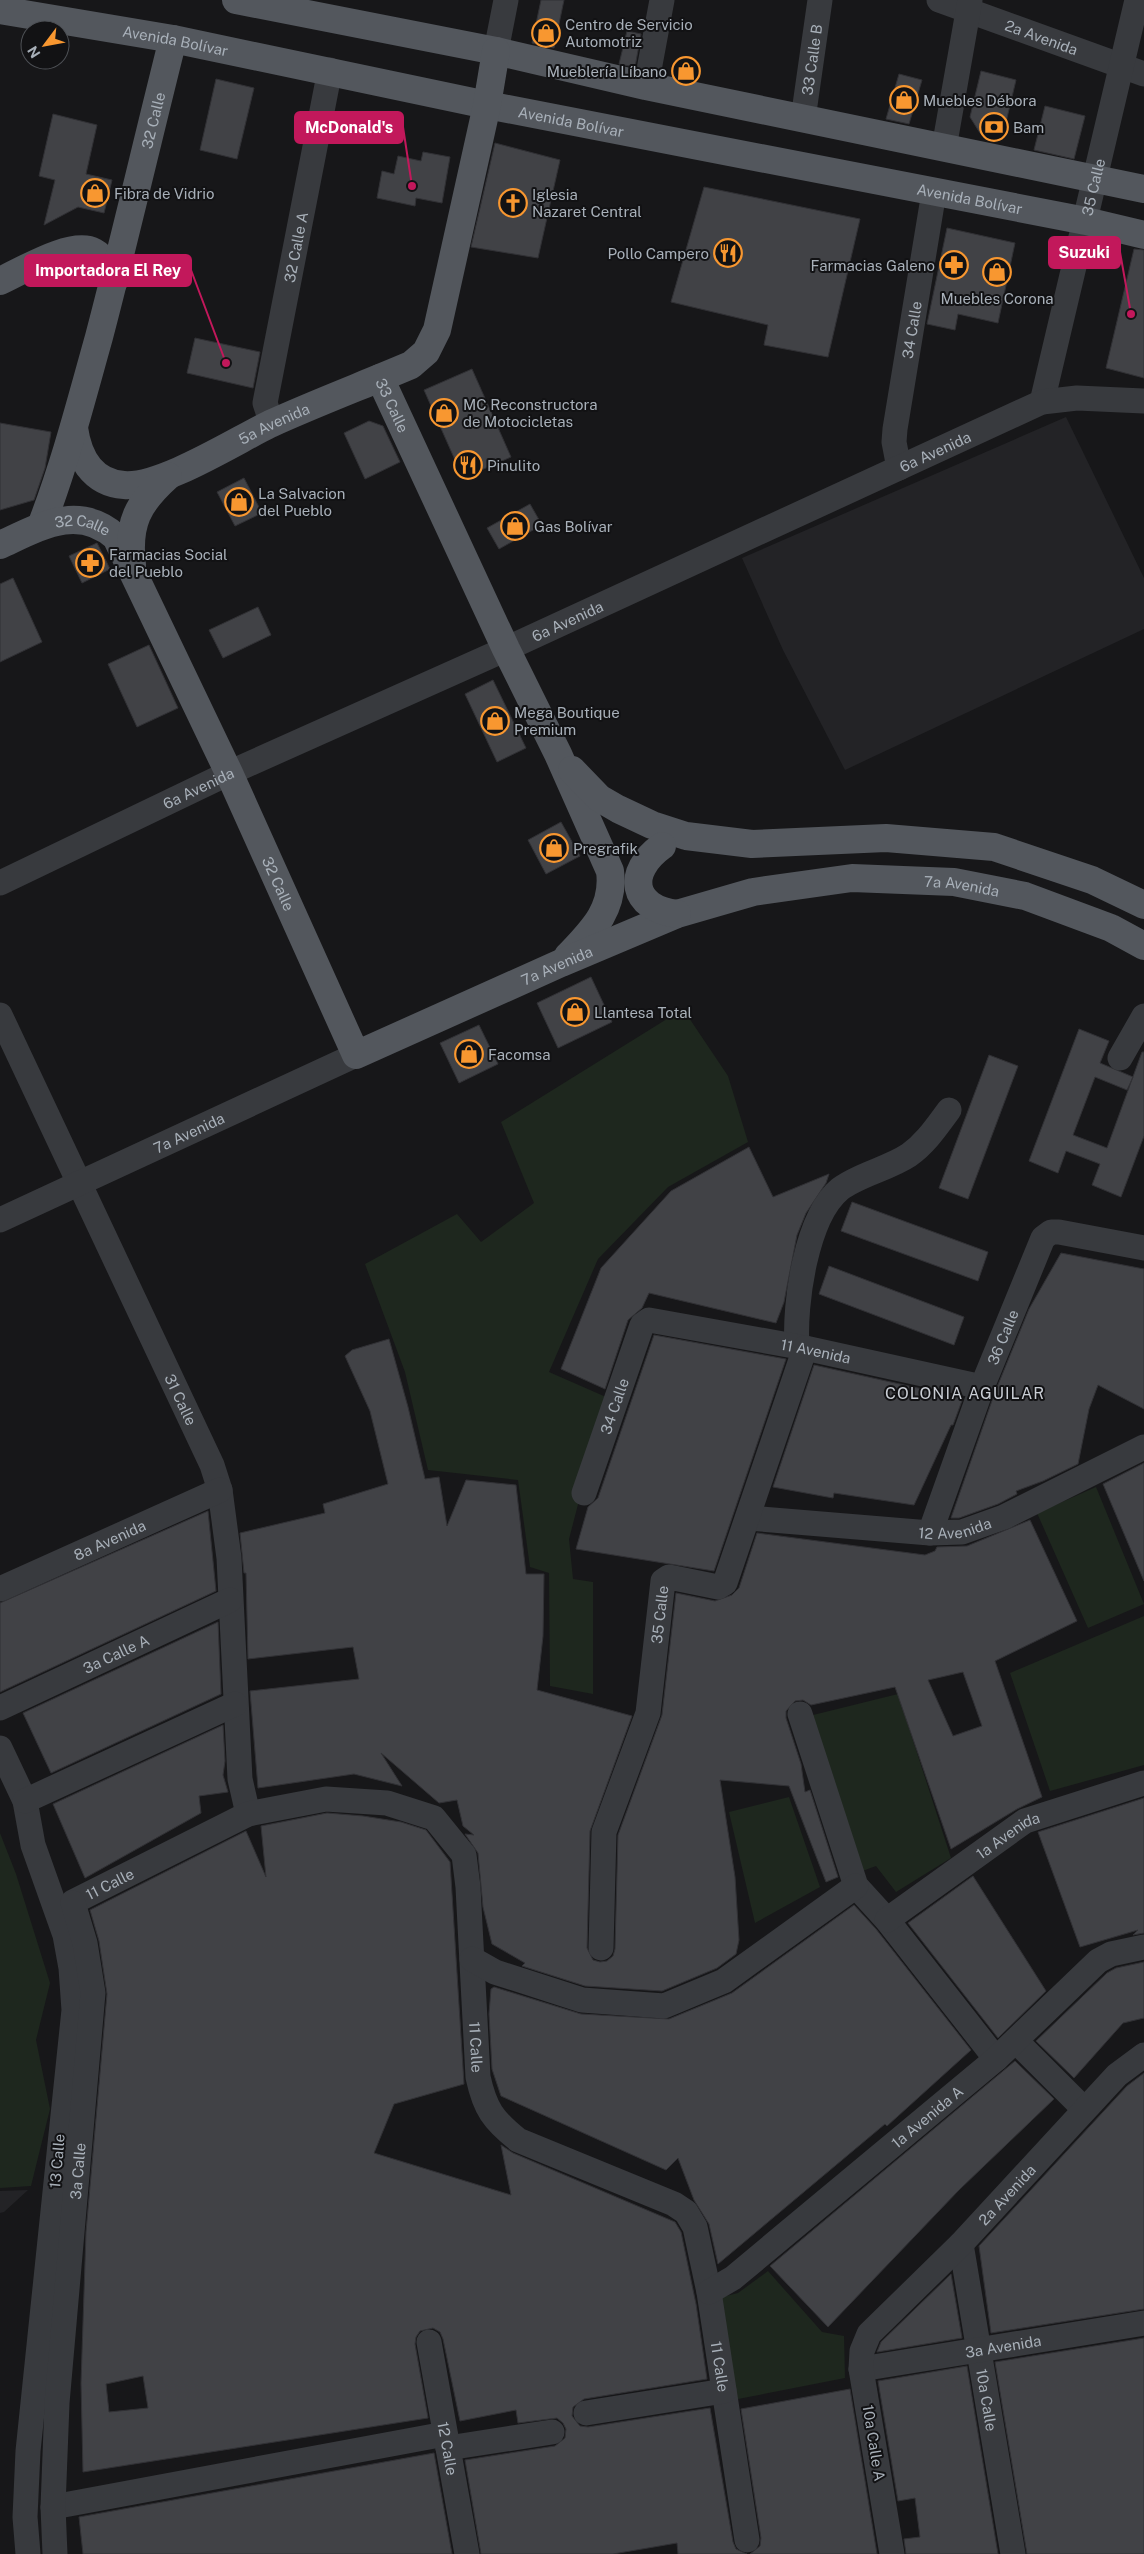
<svg xmlns="http://www.w3.org/2000/svg" width="1144" height="2554" font-family="'Public Sans',sans-serif">
  <style>
    .built { fill: #232326 }
    .green { fill: #1e271e }
    .building { fill: #414246; stroke: #313135; fill-rule: evenodd }
    .lines { fill: none; stroke-linecap: round; stroke-linejoin: round }
    .minor { stroke: #383a3e; stroke-width: 25 }
    .major { stroke: #53575d; stroke-width: 28 }
    .labels { text-anchor: middle; dominant-baseline: central; stroke-width: 4; stroke-linejoin: round; paint-order: stroke }
    .poi-label { font-size: 15px; fill: #a8b0b9; stroke: #121214; text-anchor: start }
    .street-label { font-size: 15px; fill: #a8b0b9; stroke: #121214 }
    .neighbourhood-label { font-size: 16px; letter-spacing: 1px; fill: #caced5; stroke: #121214 }
    .leader { fill: none; stroke: #c2185b; stroke-width: 2 }
    .callout-dot { fill: #c2185b; stroke: #121214; stroke-width: 2 }
    .callout { fill: #c2185b; stroke: #c2185b; stroke-width: 2 }
    .callout-label { font-size: 16px; text-anchor: middle; font-weight: bold; fill: #fff }
  </style>
  <rect width="100%" height="100%" fill="#171719"/>
  <path class="built" d="M1066,417l78,161v51l-299,141 -62,-120 -41,-92z
    M28,2190l-24,22 -4,1v-22z"/>
  <path class="green" d="M683,1009l45,67 20,66 -80,45 -70,72 -49,113 57,25 -37,142 4,40 20,3v112l-43,-8 -1,-113 -19,-6 -12,-87 -90,-10 -23,-98 -40,-108 92,-50 24,28 53,-39 -33,-81z
    M1096,1487l48,117 -56,24 -51,-115z
    M1144,1616v149l-94,26 -40,-118z
    M898,1694l53,164 -55,34 -20,-26 -19,7 -52,-156z
    M789,1797l31,90 -65,36 -26,-111z
    M0,1833l16,41 34,109 -14,57 14,69 -19,77 -31,2z
    M768,2271l54,61 22,4 1,42 -112,22 -19,-101 24,-6z"/>
  <path class="building" d="M541,0h23l-10,48 -22,-5z
    M627,31l14,3 -6,33 -16,-3z
    M981,71l35,9 -14,59 -22,-6 -10,-16z
    M899,74l23,6 -13,44 -23,-5z
    M216,79l38,9 -17,71 -37,-9z
    M1045,106l40,10 -11,43 -40,-9z
    M53,114l44,11 -11,49 26,6 -8,33 -26,-6 -34,18 11,-45 -16,-4z
    M495,143l65,17 -22,98 -67,-11z
    M423,152l27,5 -8,46 -26,-5 -1,8 -38,-8 5,-27 12,3 4,-18 23,5z
    M704,187l156,32 -32,138 -64,-12 4,-20 -97,-23z
    M947,228l68,15 -17,80 -40,-9 -3,16 -28,-6z
    M1134,249l10,1v128l-38,-10z
    M195,338l65,14 -7,36 -66,-15z
    M472,369l39,88 -48,21 -39,-88z
    M369,421l14,5 17,36 -35,17 -21,-46z
    M0,423l51,9 -6,36 -11,32 -34,10z
    M244,478l18,35 -27,13 -18,-34z
    M530,504l12,21 -43,24 -12,-21z
    M97,543l13,26 -28,14 -13,-27z
    M13,578l29,64 -42,20v-78z
    M258,607l13,28 -48,23 -14,-28z
    M149,645l29,63 -41,19 -29,-63z
    M493,680l33,68 -29,14 -32,-68z
    M561,822l19,34 -34,18 -18,-34z
    M591,977l21,45 -54,26 -21,-45z
    M479,1025l19,39 -39,19 -19,-40z
    M1079,1029l30,12 -9,22 33,14 -6,13 -32,-13 -22,58 34,13 35,-96h2v84l-23,61 -29,-12 8,-21 -34,-13 -8,22 -29,-12z
    M989,1055l29,11 -50,133 -29,-11z
    M749,1147l24,50 56,-23 -3,9 -20,30 -9,22 -13,67 -8,21 -127,-30 -7,15 -14,12 -23,69 -44,-20 40,-101 70,-77z
    M852,1202l136,50 -10,29 -137,-50z
    M1061,1253l83,16v140l-46,-24 -9,24 -11,55 -35,17 -27,10 1,3 -19,10 -39,14h-8l44,-126 34,-83z
    M829,1266l135,51 -10,28 -135,-51z
    M654,1335l132,24 -72,212 -138,-22 12,-42 10,-9z
    M389,1339l19,68 17,72 14,-2 8,49 19,-46 50,5 10,89h18l-1,62 -6,54 95,26 -42,115 -3,117 6,12 7,2 7,-1 6,-5 2,-7 3,-114 44,-120 14,-122 39,8 17,-6 7,-7 18,-55 168,22 10,-4 2,-4 30,-1 63,-26 47,101 -82,40 47,136 -25,12 -66,40 -56,-162 -84,18 -8,-5 -8,1 -9,10v7l15,46 4,28 5,-2 28,87 -12,5 -37,-96 -69,-6 15,97 4,63 -3,14 -19,14 -55,23 -77,-5 -63,-20 3,-3 -33,-19 -9,-37 -5,-54 -13,-19 9,1 -11,-9 -6,-26 -18,3 -58,-50 21,33 -48,-12 -96,14 -8,-97 109,-12 -6,-32 -105,12 -2,-86h-2l-4,-40 85,-20 -2,-9 65,-20 -18,-73 -25,-55 7,-6zM963,1672l19,54 -29,10 -25,-56z
    M814,1365l149,33 -10,27h-2l-37,80 -80,-12 -1,5 -60,-11z
    M1144,1463v118l-41,-97z
    M208,1511l8,80 -216,101v-89z
    M218,1622l3,72 -170,79 -28,-60z
    M223,1725l2,36 -2,14 5,17 -29,4 2,17 -116,65 -32,-74z
    M1144,1798v135l-11,2 5,-5 -58,17 -42,-115z
    M327,1813l36,3 38,6 25,8 24,32 14,222 -70,20 -20,49 137,42 -10,-50 12,8 162,69 6,10 15,72 11,75 -123,20 -11,8 -1,9 8,10 8,1 122,-19 23,134 3,7 11,5h-69l-1,-11 -64,11h-132l-16,-94 90,-14 10,-8 1,-9 -3,-6 -6,-5 -39,5 -2,-13 -56,11 -17,-82 -3,-7 -7,-4 -13,3 -4,6 -1,7 13,74 -345,54 -2,-89 5,-151 21,-238 -8,-53 -9,-31 156,-79 20,46 -5,-51zM143,2376l5,32 -39,4 -3,-28z
    M973,1876l73,115 -48,47 -90,-115z
    M854,1905l22,24 95,121 -84,76 -2,-2 -167,140 -9,-40 -15,-24 -16,-42 -12,12 -165,-74 -9,-27 -3,-55 2,-25 3,-2 87,27 88,5 63,-26z
    M1144,1962v56l-21,5 -49,55 -38,-37 71,-68 9,-5z
    M1015,2061l39,38 -95,91 -131,137 -58,-61z
    M1144,2073v236l-153,24 -12,-87 148,-160z
    M951,2274l11,64 -85,14 4,-10z
    M1144,2338v216h-117l-32,-192z
    M967,2366l31,188h-92l-2,-15 16,-2 -5,-39 -17,3 -20,-120z
    M850,2389l27,165h-127l10,-8 1,-8 -20,-129z
    M434,2453l18,101h-369l-4,-37z"/>
  <g class="lines">
    <g class="minor">
      <path id="s1" d="M939,0l205,74"/>
      <path d="M496,51l10,-51"/>
      <path d="M646,86l16,-86"/>
      <path id="s2" d="M803,119l17,-119"/>
      <path d="M944,148l26,-148"/>
      <path id="s3" d="M1042,402l95,-402"/>
      <path id="s4" d="M272,424l-7,-21 65,-333"/>
      <path id="s5" d="M899,468l-5,-26 1,-13 39,-237"/>
      <path id="s6" d="M0,883l229,-110 277,-124 536,-247 35,-4 67,3"/>
      <path id="s7" d="M0,1015l212,450 8,25 9,68 11,221 8,35"/>
      <path d="M1120,1058l24,-42"/>
      <path id="s8" d="M0,1220l356,-165"/>
      <path d="M797,1347c-3,-43 9,-130 43,-158 20,-15 48,-20 69,-34 17,-12 28,-29 40,-45"/>
      <path id="s9" d="M584,1493l58,-168 7,-5 156,28 177,39"/>
      <path id="s10" d="M748,1518l182,15 32,-1 42,-15 140,-70"/>
      <path id="s11" d="M930,1533l52,-146 61,-149 8,-6h8l85,16"/>
      <path id="s12" d="M0,1589l220,-99"/>
      <path id="s13" d="M0,1708l230,-108"/>
      <path d="M800,1714l56,172 31,34 109,139"/>
      <path d="M0,1748l25,53 8,44 32,90 6,33 3,42 -46,441 -3,66 3,37"/>
      <path d="M25,1801l210,-97"/>
      <path id="s14" d="M73,1902l175,-88 78,-15 61,4 47,15 30,37 4,32 10,190c7,32 15,43 40,63l156,64 12,8 9,15 14,65 38,248"/>
      <path id="s15" d="M887,1920l138,-99 119,-38"/>
      <path id="s16" d="M601,1948l3,-116 44,-119 15,-132 6,-4 49,10 7,-4 80,-235"/>
      <path d="M472,1959l23,13 87,28 82,6 60,-25 132,-95"/>
      <path d="M1016,2041l68,68"/>
      <path id="s17" d="M961,2244l52,310"/>
      <path id="s18" d="M709,2292l24,-14 263,-219 102,-98 13,-7 33,-7"/>
      <path id="s19" d="M429,2342l38,212"/>
      <path id="s20" d="M861,2369l283,-46"/>
      <path d="M586,2413l138,-22"/>
      <path d="M448,2448l104,-16"/>
      <path d="M53,2507l392,-73"/>
      <path id="s21" d="M55,2554l-2,-47 4,-104 36,-410 -8,-50 -12,-40"/>
      <path id="s22" d="M892,2554l-31,-185 1,-18 7,-17 92,-90 156,-169 27,-20"/>
    </g>
    <g class="major">
      <path d="M236,0l260,51 150,35 498,103"/>
      <path id="s23" d="M0,10l173,29 314,66 599,116 58,14"/>
      <path d="M0,281c22,-10 72,-41 94,-29 11,6 15,19 20,29"/>
      <path id="s24" d="M380,378l126,271 52,105 52,117c5,38 -18,60 -42,85"/>
      <path id="s25" d="M74,428c4,28 18,55 50,57 37,3 111,-44 146,-61 46,-21 94,-39 141,-59l15,-13 11,-22 50,-225 9,-54"/>
      <path id="s26" d="M41,526c24,-62 40,-125 58,-189 26,-99 49,-199 74,-298"/>
      <path id="s27" d="M0,545c39,-18 78,-42 116,-8l113,236 127,282 205,-92 116,-49 76,-22 99,-14 102,4 71,14 86,32 33,18"/>
      <path d="M132,565c-5,-42 6,-62 36,-89"/>
      <path d="M572,770l27,28 19,11 34,16 34,11 66,8 134,-6 108,9 98,33 52,25"/>
      <path d="M662,846c-36,26 -31,62 15,68"/>
    </g>
  </g>
  <defs>
    <symbol id="shop-ring" viewBox="-11 -11 22 22"><circle r="9.5" fill="#121214" stroke="#f89730" stroke-width="1.5"/><path d="M-5-2.5h2.3a2.7 3.5 0 0 1 5.4 0H5L5.5 6h-11ZM-1.5-2.5h3a1.5 2.3 0 0 0-3 0Z" fill="#f89730"/></symbol>
    <symbol id="bank-ring" viewBox="-11 -11 22 22"><circle r="9.5" fill="#121214" stroke="#f89730" stroke-width="1.5"/><path d="M-6-4H6V4H-6ZM0-2.3a2.3 2.3 0 1 0 0 4.6a2.3 2.3 0 1 0 0-4.6Z" fill="#f89730"/></symbol>
    <symbol id="church-ring" viewBox="-11 -11 22 22"><circle r="9.5" fill="#121214" stroke="#f89730" stroke-width="1.5"/><path d="M-1.2-6h2.4v3.5h3.3v2.4h-3.3V6h-2.4V-.1h-3.3v-2.4h3.3Z" fill="#f89730"/></symbol>
    <symbol id="restaurant-ring" viewBox="-11 -11 22 22"><circle r="9.5" fill="#121214" stroke="#f89730" stroke-width="1.5"/><path d="M-5-6h1v4h1v-4h1v4h1v-4h1v5L-1.5 .5V6h-2V.5L-5-1ZM5-6V6H3V1.5H1.5Q1.5-4 5-6Z" fill="#f89730"/></symbol>
    <symbol id="pharmacy-ring" viewBox="-11 -11 22 22"><circle r="9.5" fill="#121214" stroke="#f89730" stroke-width="1.5"/><path d="M-2-6h4v4h4v4h-4v4h-4v-4h-4v-4h4Z" fill="#f89730"/></symbol>
  </defs>
  <g fill-rule="evenodd">
    <use href="#shop-ring" x="530" y="17" width="32" height="32"/>
    <use href="#shop-ring" x="670" y="55" width="32" height="32"/>
    <use href="#shop-ring" x="888" y="84" width="32" height="32"/>
    <use href="#bank-ring" x="978" y="111" width="32" height="32"/>
    <use href="#shop-ring" x="79" y="177" width="32" height="32"/>
    <use href="#church-ring" x="497" y="187" width="32" height="32"/>
    <use href="#restaurant-ring" x="712" y="237" width="32" height="32"/>
    <use href="#pharmacy-ring" x="938" y="249" width="32" height="32"/>
    <use href="#shop-ring" x="981" y="256" width="32" height="32"/>
    <use href="#shop-ring" x="428" y="397" width="32" height="32"/>
    <use href="#restaurant-ring" x="452" y="449" width="32" height="32"/>
    <use href="#shop-ring" x="223" y="486" width="32" height="32"/>
    <use href="#shop-ring" x="499" y="510" width="32" height="32"/>
    <use href="#pharmacy-ring" x="74" y="547" width="32" height="32"/>
    <use href="#shop-ring" x="479" y="705" width="32" height="32"/>
    <use href="#shop-ring" x="538" y="832" width="32" height="32"/>
    <use href="#shop-ring" x="559" y="996" width="32" height="32"/>
    <use href="#shop-ring" x="453" y="1038" width="32" height="32"/>
  </g>
  <g class="labels">
    <g class="poi-label">
      <text x="565" y="24">Centro de Servicio<tspan x="565" dy="17">Automotriz</tspan></text>
      <text x="667" y="71" text-anchor="end">Mueblería Líbano</text>
      <text x="923" y="100">Muebles Débora</text>
      <text x="1013" y="127">Bam</text>
      <text x="114" y="193">Fibra de Vidrio</text>
      <text x="532" y="194">Iglesia<tspan x="532" dy="17">Nazaret Central</tspan></text>
      <text x="709" y="253" text-anchor="end">Pollo Campero</text>
      <text x="935" y="265" text-anchor="end">Farmacias Galeno</text>
      <text x="997" y="298" text-anchor="middle">Muebles Corona</text>
      <text x="463" y="404">MC Reconstructora<tspan x="463" dy="17">de Motocicletas</tspan></text>
      <text x="487" y="465">Pinulito</text>
      <text x="258" y="493">La Salvacion<tspan x="258" dy="17">del Pueblo</tspan></text>
      <text x="534" y="526">Gas Bolívar</text>
      <text x="109" y="554">Farmacias Social<tspan x="109" dy="17">del Pueblo</tspan></text>
      <text x="514" y="712">Mega Boutique<tspan x="514" dy="17">Premium</tspan></text>
      <text x="573" y="848">Pregrafik</text>
      <text x="594" y="1012">Llantesa Total</text>
      <text x="488" y="1054">Facomsa</text>
    </g>
    <g class="street-label">
      <text stroke="none"><textPath href="#s1" startOffset="109">2a Avenida</textPath></text>
      <text stroke="none"><textPath href="#s23" startOffset="178">Avenida Bolívar</textPath></text>
      <text stroke="none"><textPath href="#s2" startOffset="60">33 Calle B</textPath></text>
      <text stroke="none"><textPath href="#s26" startOffset="421">32 Calle</textPath></text>
      <text stroke="none"><textPath href="#s23" startOffset="582">Avenida Bolívar</textPath></text>
      <text stroke="none"><textPath href="#s3" startOffset="221">35 Calle</textPath></text>
      <text stroke="none"><textPath href="#s23" startOffset="988">Avenida Bolívar</textPath></text>
      <text stroke="none"><textPath href="#s4" startOffset="181">32 Calle A</textPath></text>
      <text stroke="none"><textPath href="#s5" startOffset="140">34 Calle</textPath></text>
      <text stroke="none"><textPath href="#s24" startOffset="30">33 Calle</textPath></text>
      <text stroke="none"><textPath href="#s25" startOffset="246">5a Avenida</textPath></text>
      <text stroke="none"><textPath href="#s6" startOffset="1030">6a Avenida</textPath></text>
      <text stroke="none"><textPath href="#s27" startOffset="88">32 Calle</textPath></text>
      <text stroke="none"><textPath href="#s6" startOffset="625">6a Avenida</textPath></text>
      <text stroke="none"><textPath href="#s6" startOffset="220">6a Avenida</textPath></text>
      <text stroke="none"><textPath href="#s27" startOffset="508">32 Calle</textPath></text>
      <text stroke="none"><textPath href="#s27" startOffset="1336">7a Avenida</textPath></text>
      <text stroke="none"><textPath href="#s27" startOffset="916">7a Avenida</textPath></text>
      <text stroke="none"><textPath href="#s8" startOffset="208">7a Avenida</textPath></text>
      <text stroke="none"><textPath href="#s11" startOffset="209">36 Calle</textPath></text>
      <text stroke="none"><textPath href="#s9" startOffset="356">11 Avenida</textPath></text>
      <text stroke="none"><textPath href="#s7" startOffset="425">31 Calle</textPath></text>
      <text stroke="none"><textPath href="#s9" startOffset="92">34 Calle</textPath></text>
      <text stroke="none"><textPath href="#s10" startOffset="208">12 Avenida</textPath></text>
      <text stroke="none"><textPath href="#s12" startOffset="120">8a Avenida</textPath></text>
      <text stroke="none"><textPath href="#s16" startOffset="342">35 Calle</textPath></text>
      <text stroke="none"><textPath href="#s13" startOffset="128">3a Calle A</textPath></text>
      <text stroke="none"><textPath href="#s15" startOffset="148">1a Avenida</textPath></text>
      <text stroke="none"><textPath href="#s14" startOffset="41">11 Calle</textPath></text>
      <text stroke="none"><textPath href="#s14" startOffset="626">11 Calle</textPath></text>
      <text stroke="none"><textPath href="#s18" startOffset="280">1a Avenida A</textPath></text>
      <text transform="translate(57 2161) rotate(-85)">13 Calle</text>
      <text stroke="none"><textPath href="#s21" startOffset="384">3a Calle</textPath></text>
      <text stroke="none"><textPath href="#s22" startOffset="420">2a Avenida</textPath></text>
      <text stroke="none"><textPath href="#s20" startOffset="144">3a Avenida</textPath></text>
      <text stroke="none"><textPath href="#s14" startOffset="1075">11 Calle</textPath></text>
      <text stroke="none"><textPath href="#s17" startOffset="158">10a Calle</textPath></text>
      <text transform="translate(874 2443) rotate(81)">10a Calle A</text>
      <text stroke="none"><textPath href="#s19" startOffset="108">12 Calle</textPath></text>
    </g>
    <g class="neighbourhood-label">
      <text x="965" y="1393">COLONIA AGUILAR</text>
    </g>
  </g>
  <path class="leader" d="M412 186L403 127M1131 314L1120 252M226 363L191 270"/>
  <g class="callout-dot">
    <circle cx="412" cy="186" r="5"/>
    <circle cx="1131" cy="314" r="5"/>
    <circle cx="226" cy="363" r="5"/>
  </g>
  <g class="callout">
    <rect x="295" y="112" width="108" height="31" rx="5"/>
    <rect x="1049" y="237" width="71" height="31" rx="5"/>
    <rect x="25" y="255" width="166" height="31" rx="5"/>
  </g>
  <g class="callout-label">
    <text x="349" y="133">McDonald's</text>
    <text x="1084" y="258">Suzuki</text>
    <text x="108" y="276">Importadora El Rey</text>
  </g>
  <g transform="translate(45 45) rotate(238)"><circle r="24" fill="#121214" stroke="#4e5156"/>
  <path d="M0-4L9 19L0 12L-9 19Z" fill="#f89730"/>
  <text y="-8" font-size="14" font-weight="bold" text-anchor="middle" fill="#a8b0b9">N</text>
  </g>
</svg>
